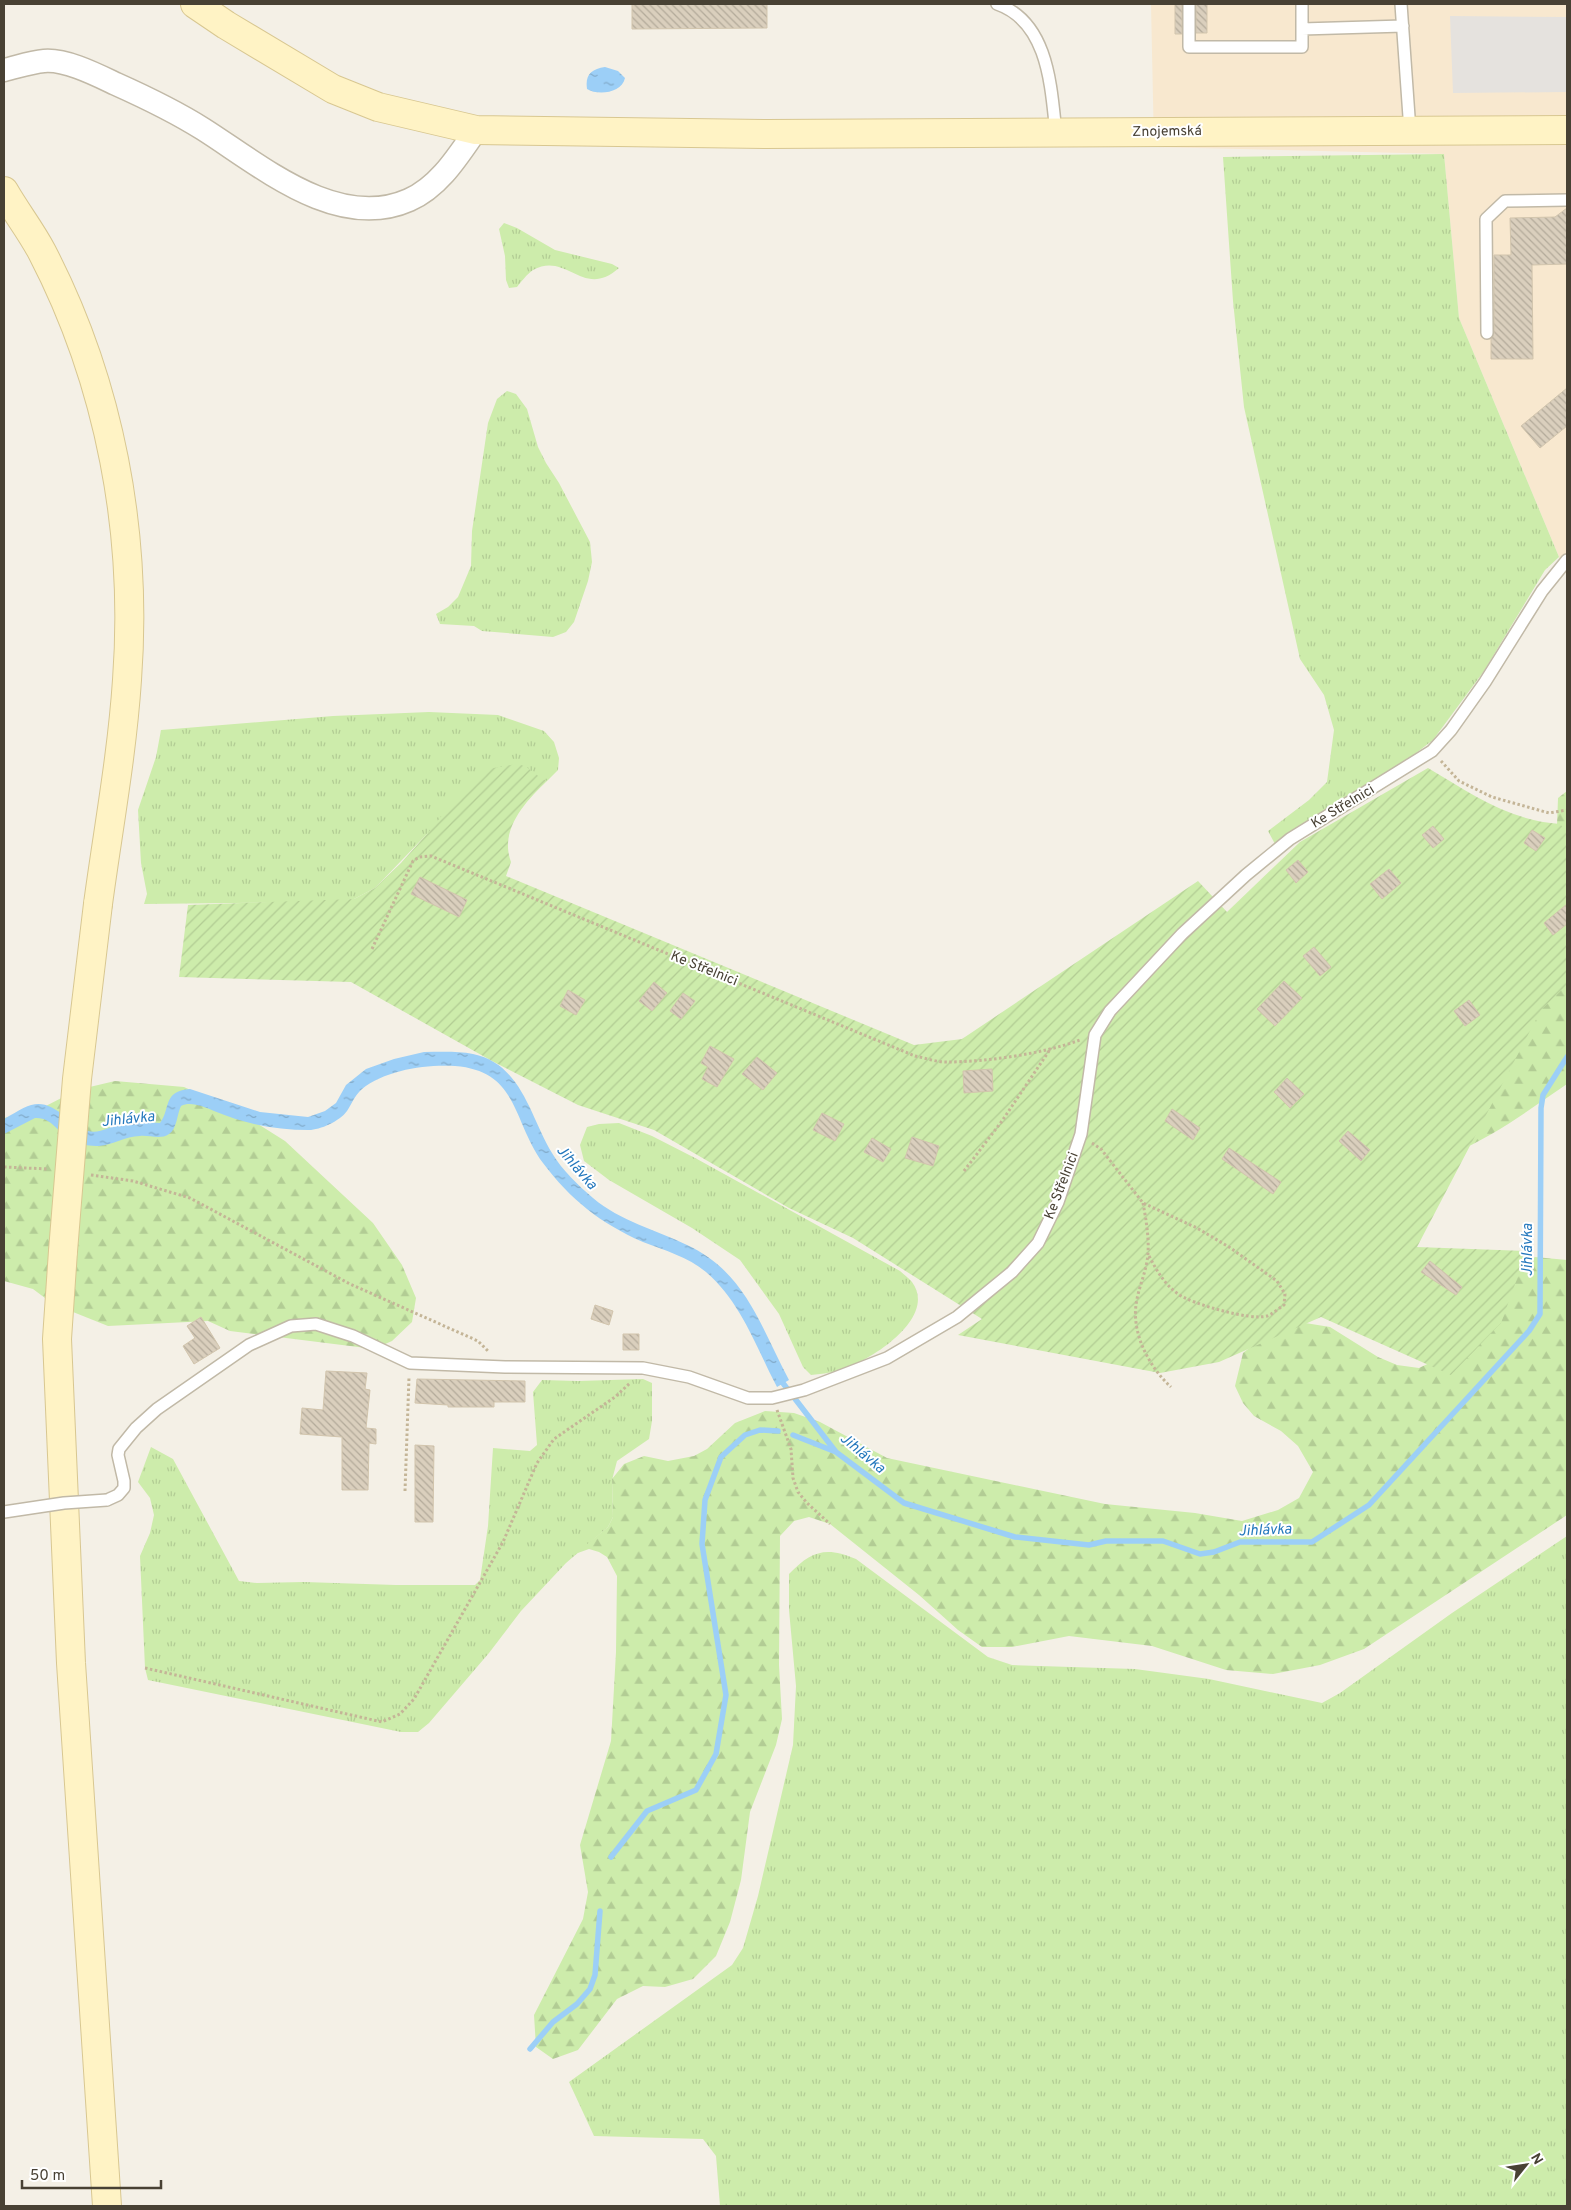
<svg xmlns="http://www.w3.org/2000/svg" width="1571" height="2210" font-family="Overpass,sans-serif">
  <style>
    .commercial { fill: #f8e8cf }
    .grass { fill: url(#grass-tufts) }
    .forest { fill: url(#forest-firs) }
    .garden { fill: url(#garden-furrows) }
    .parking { fill: #e5e2de }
    .water { fill: url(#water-ripples) }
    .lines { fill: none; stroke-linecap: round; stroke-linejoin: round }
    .stream { stroke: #9ccff7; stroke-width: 5.5 }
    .building { fill: url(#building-back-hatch); stroke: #d2c5ad }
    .service-casing { stroke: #c1b9a7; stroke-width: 14 }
    .minor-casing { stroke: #c1b9a7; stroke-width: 25 }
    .secondary-casing { stroke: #d8c791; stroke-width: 30 }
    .path { stroke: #c4b597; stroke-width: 3; stroke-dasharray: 2.5 2.5; stroke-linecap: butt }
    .service { stroke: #fff; stroke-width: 11 }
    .minor { stroke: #fff; stroke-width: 22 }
    .secondary { stroke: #fff3c5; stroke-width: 28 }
    .service-bridge-casing { stroke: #c1b9a7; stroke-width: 14; stroke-linecap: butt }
    .secondary-bridge-casing { stroke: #d8c791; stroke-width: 30; stroke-linecap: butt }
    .service-bridge { stroke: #fff; stroke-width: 11 }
    .secondary-bridge { stroke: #fff3c5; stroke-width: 28 }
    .labels { text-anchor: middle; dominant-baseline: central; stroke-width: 4; stroke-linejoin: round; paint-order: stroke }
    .street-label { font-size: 14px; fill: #484134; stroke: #fff }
    .water-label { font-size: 15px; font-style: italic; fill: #2478bd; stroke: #fff }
  </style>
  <defs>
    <pattern id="grass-tufts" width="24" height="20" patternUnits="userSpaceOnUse" patternTransform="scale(1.25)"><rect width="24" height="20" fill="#cdecab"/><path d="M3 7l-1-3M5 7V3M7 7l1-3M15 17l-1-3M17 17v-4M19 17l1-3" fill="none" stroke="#b2cc94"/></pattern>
    <pattern id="forest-firs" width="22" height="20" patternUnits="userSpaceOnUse" patternTransform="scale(1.25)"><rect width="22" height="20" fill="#cdecab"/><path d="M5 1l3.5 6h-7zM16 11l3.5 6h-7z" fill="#b2cc94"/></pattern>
    <pattern id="garden-furrows" width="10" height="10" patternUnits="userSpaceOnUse" patternTransform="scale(1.25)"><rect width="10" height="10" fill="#cdecab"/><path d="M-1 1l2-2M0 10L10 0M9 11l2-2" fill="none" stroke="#b2cc94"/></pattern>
    <pattern id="water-ripples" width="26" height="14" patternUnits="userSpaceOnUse" patternTransform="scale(1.25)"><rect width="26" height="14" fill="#9ccff7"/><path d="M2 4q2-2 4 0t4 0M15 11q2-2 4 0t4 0" fill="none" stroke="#81aac9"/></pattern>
    <pattern id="building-back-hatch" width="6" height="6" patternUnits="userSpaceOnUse" patternTransform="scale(1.25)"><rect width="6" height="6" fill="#dacfbd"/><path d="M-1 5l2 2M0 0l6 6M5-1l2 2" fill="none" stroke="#b3aa9a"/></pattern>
  </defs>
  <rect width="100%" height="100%" fill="#f4f0e6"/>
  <path class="commercial" d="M1151,4h416v572l-108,-258 -15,-164 -290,-7z"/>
  <path class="grass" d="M1444,154l15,164 100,239 -14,13 -61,101 -51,69 -26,20 -132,84 -7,-13 41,-31 18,-18 7,-52 -10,-35 -24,-36 -56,-252 -11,-106 -10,-144z
    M504,223l13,5 38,22 57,14 7,4c-36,32 -52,-17 -86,2 -6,4 -12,12 -16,17l-8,1 -3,-8 -1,-24 -6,-27z
    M507,391l9,3 11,15 11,38 8,16 13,20 31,59 2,20 -4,19 -14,41 -8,10 -13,5 -71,-6 -8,-5 -34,-2 -4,-10 12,-7 10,-10 13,-31 1,-35 16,-108 9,-24z
    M429,712l69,3 46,16 10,11 5,16 -1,12 -11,11 -9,-3 -111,56 -52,54 -21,11 -21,3 -189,2 3,-10 -6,-31 -3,-53 18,-53 5,-27 172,-14z
    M619,1123l33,13 45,23 203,112c4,4 9,7 12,11 27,37 -45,81 -74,89 -9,2 -18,3 -27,4l-8,-8 -24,-53 -39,-54 -48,-32 -83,-48 -25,-19 -4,-16 7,-18 12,-3z
    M643,1379l9,4v38l-3,18 -32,22 -5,19 1,37 -5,10 -42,36 -45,48 -32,42 -60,70 -11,9h-17l-253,-52 -3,-12 -5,-112 10,-23 4,-18 -4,-17 -12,-16 13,-35 22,12 66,122 18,2 47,-1 92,3h79l5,-5 8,-54 5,-78 37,3 7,-6 -4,-53 9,-12 36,1z
    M1567,1536v670h-847l-4,-50 -13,-17 -109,-3 -25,-54 163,-117 11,-17 15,-52 35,-151 3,-59 -7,-76v-36c22,-23 37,-28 67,-15l132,98 24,8 123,4 74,10 113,24 18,-10 112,-80z"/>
  <path class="forest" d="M1567,791v70l-10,-35 1,-28z
    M1567,978v106c-37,25 -72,52 -114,69l2,-41z
    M115,1081l69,6 55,25 46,29 88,82 29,42 14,33 -4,24 -20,19 -18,8 -144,-18 -22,-10 -100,5 -55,-22 -20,-15 -29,-8v-163l34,-8 39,-20z
    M1535,1257l32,3v255l-203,134 -44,16 -47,9 -47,-4 -74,-24 -83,-10 -57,11h-30l-24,-17 -39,-35 -89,-71 -21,-7 -15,4 -14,15 -1,129 3,54 -6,26 -26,67 -9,68 -11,42 -14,34 -23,23 -28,8 -22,-1 -26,13 -39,51 -25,9 -17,-12 -2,-32 49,-96 5,-27 -8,-47 31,-104 5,-89 1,-76 -10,-19 -8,-5 -10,-3 -14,5 33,-27 5,-10 -1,-38 12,-15 20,-8 24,5 26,-5 13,-7 28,-26 30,-12 29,2 26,9 67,36 218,46 90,9 47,8 36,-11 21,-12 14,-26 -15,-26 -17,-15 -27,-15 -11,-13 -8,-17 8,-33 25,-20 25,-12 37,6 48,30 19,8 22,3 19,-9 80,-91z"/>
  <path class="garden" d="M516,764c15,2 17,11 31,17 -22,21 -48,49 -36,81l-5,14 408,169 48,-6 236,-158 29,31 73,-70 128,-74c44,26 79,52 132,56l7,8v153l-26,25 -124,237 110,4 -26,72 -50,52 -130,-58 -102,45 -59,11 -202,-38 24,-16 -129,-81 -64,-30 -135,-78 -76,-25 -86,-44 -141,-79 -172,-5 9,-72 166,-6 21,-11 26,-25 26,-29 33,-41 28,-24z"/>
  <path class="parking" d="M1450,16l117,1v75l-114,1z"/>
  <path class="water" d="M605,67l13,4 7,7c-3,15 -27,18 -38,11 -2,-14 4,-20 18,-22z
    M424,1052c16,0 34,-1 49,2 49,10 57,63 79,99 10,17 26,32 41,45 27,23 63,32 94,47 59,27 74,83 102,135l-12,7c-21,-40 -36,-85 -71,-115 -18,-15 -42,-22 -63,-30 -43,-19 -72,-42 -100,-79 -31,-42 -24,-92 -88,-97 -29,-2 -70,4 -93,23 -8,7 -10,15 -15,22 -7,10 -27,19 -38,19 -33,0 -64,-6 -95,-19 -10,-4 -23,-10 -33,-5 -4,8 -4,23 -12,28 -8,6 -20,1 -29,2 -15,0 -27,9 -41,10 -8,0 -19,-1 -27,-5 -14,-7 -19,-24 -37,-23l-31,16v-15c29,-17 36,-23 65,0 5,4 11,11 19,12 12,3 22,-5 33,-7 13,-3 26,-2 39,-1 11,-14 2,-32 30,-34l70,23 48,5 17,-6 11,-8 10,-18 20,-16 28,-10z"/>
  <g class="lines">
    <path class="stream" d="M779,1378l57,74 68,51 111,34 74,8 17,-4h57l37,13 14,-2 26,-10h72l57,-37 160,-174 11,-17 1,-206 2,-13 24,-38
      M793,1435l43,17
      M611,1857l36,-46 49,-21 20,-36 10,-59 -24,-151 3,-44 16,-43 24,-22 15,-5 18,1
      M530,2049l23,-27 24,-18 13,-15 5,-14 5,-64"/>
  </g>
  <path class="building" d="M632,4h135v24l-135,1z
    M1175,4h7v30h-7z
    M1196,4h11v29h-11z
    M1567,208v56l-35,1 1,94h-42v-20l3,-6v-78h17l-1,-37 45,-1z
    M1567,388v38l-27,22 -19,-22z
    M1433,826l11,13 -11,9 -11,-13z
    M1532,830l13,8 -9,13 -12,-8z
    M1298,860l10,12 -12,11 -10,-13z
    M1389,869l12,14 -19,16 -12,-15z
    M420,877l47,23 -8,17 -48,-23z
    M1567,904v20l-14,11 -9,-12z
    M1314,947l17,20 -11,9 -17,-20z
    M1284,981l18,17 -27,28 -18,-17z
    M654,982l13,11 -15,18 -13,-10z
    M568,990l17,10 -9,15 -16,-9z
    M683,993l12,8 -14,18 -11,-8z
    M1469,1000l11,15 -15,11 -11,-15z
    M710,1046l24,13 -17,28 -15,-8 6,-12 -7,-4z
    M757,1057l20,16 -14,17 -21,-16z
    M992,1069l1,22 -29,2 -1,-22z
    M1287,1078l17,16 -14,14 -16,-16z
    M1172,1109l28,19 -7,12 -28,-19z
    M822,1113l22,11 -9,17 -22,-11z
    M1348,1131l22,19 -9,11 -22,-20z
    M912,1137l27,9 -6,20 -28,-8z
    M872,1138l19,11 -8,13 -19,-10z
    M1229,1148l52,34 -8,12 -51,-35z
    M1430,1261l32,26 -6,8 -35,-23z
    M595,1305l18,6 -4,14 -18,-6z
    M201,1317l19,31 -26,16 -11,-18 12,-8 -8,-12z
    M623,1334h16v16h-16z
    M326,1371l41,2 -2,16 5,1 -4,38 10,1v15l-7,-1 -1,47h-26v-53l-42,-3 2,-26 21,2z
    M417,1379l108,2v21h-31v5h-46v-2l-33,-2z
    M415,1445l19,1 -1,76h-18z"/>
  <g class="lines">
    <defs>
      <path id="service" d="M997,4c52,18 54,84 59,129
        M1189,4v43h113v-43
        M1401,4l9,127
        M1302,29l101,-3
        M1487,333l-1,-114 19,-18 62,-1
        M107,1500l11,-5 6,-7v-7l-6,-26 1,-6 17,-21 21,-19 92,-64 42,-19 25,-2 37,12 57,27 95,4 138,1 46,9 59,21h24l32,-8 83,-32 70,-41 55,-45 26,-29 20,-41 23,-68 14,-99 15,-24 72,-77 64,-59 44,-36 142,-88 19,-21 34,-48 57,-91 25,-31"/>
      <path id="minor" d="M4,70c13,-3 27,-8 40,-9 22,-2 53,14 72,23 29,13 60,28 87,45 57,36 134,103 206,71 30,-13 49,-44 67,-70"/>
      <path id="secondary" d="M195,4l31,21 107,64 45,18 98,23 290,4 801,-4
        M4,191c12,21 27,40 38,61 68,131 96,281 85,428 -5,75 -19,150 -29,224
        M63,1251l-6,88 14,324 36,543"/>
    </defs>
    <use href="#service" class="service-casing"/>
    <use href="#minor" class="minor-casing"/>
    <use href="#secondary" class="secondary-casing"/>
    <path class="path" d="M1441,761l18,20 33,16 57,16 18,-3
      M372,949l41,-88 6,-4 12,-1 484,200c10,2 21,6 31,6 40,0 96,-8 134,-22
      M1092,1143l9,6 42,54 54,25 32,19 48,34 8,13 -1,11c-5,3 -11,9 -17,11 -16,5 -75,-12 -89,-22 -15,-11 -22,-25 -30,-40
      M4,1167l44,2
      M964,1171l38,-50 49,-73
      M91,1175l42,6 57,17 160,86 128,57 11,11
      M1143,1203c3,16 6,34 5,50 -1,18 -10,35 -12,52 -4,30 14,63 35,82
      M777,1410l14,39 2,29 5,14 9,11 23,21
      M405,1491l4,-114
      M145,1668l237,54 18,-8 14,-15 89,-157 34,-79 17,-24 61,-42 15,-14"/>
    <use href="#service" class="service"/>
    <use href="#minor" class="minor"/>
    <use href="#secondary" class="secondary"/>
    <defs>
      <path id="service-bridge" d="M4,1512l60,-9 43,-3"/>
      <path id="secondary-bridge" d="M63,1251l14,-172 21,-175"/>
    </defs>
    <use href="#service-bridge" class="service-bridge-casing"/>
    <use href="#secondary-bridge" class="secondary-bridge-casing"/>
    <use href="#service-bridge" class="service-bridge"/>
    <use href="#secondary-bridge" class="secondary-bridge"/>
  </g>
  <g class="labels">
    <g class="street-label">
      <text transform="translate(1167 132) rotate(-1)">Znojemská</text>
      <text transform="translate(1343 807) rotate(-31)">Ke Střelnici</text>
      <text transform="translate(704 969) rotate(22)">Ke Střelnici</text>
      <text transform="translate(1062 1186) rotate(-69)">Ke Střelnici</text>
    </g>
    <g class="water-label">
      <text transform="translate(128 1120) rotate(-6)">Jihlávka</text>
      <text transform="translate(576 1168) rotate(49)">Jihlávka</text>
      <text transform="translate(1528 1250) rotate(-90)">Jihlávka</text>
      <text transform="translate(862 1454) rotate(40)">Jihlávka</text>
      <text transform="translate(1265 1531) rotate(-2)">Jihlávka</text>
    </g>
  </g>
  <rect width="1571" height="2210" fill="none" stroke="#484134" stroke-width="10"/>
  <g transform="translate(1526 2165) rotate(60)" stroke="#ffffff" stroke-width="4" paint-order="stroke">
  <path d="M0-4L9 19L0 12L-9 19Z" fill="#484134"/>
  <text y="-8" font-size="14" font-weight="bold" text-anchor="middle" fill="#484134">N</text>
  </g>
  <path d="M22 2180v8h139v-8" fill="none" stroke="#484134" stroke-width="2.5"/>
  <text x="30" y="2180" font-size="15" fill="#484134" stroke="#ffffff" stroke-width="4" paint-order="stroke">50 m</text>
</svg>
